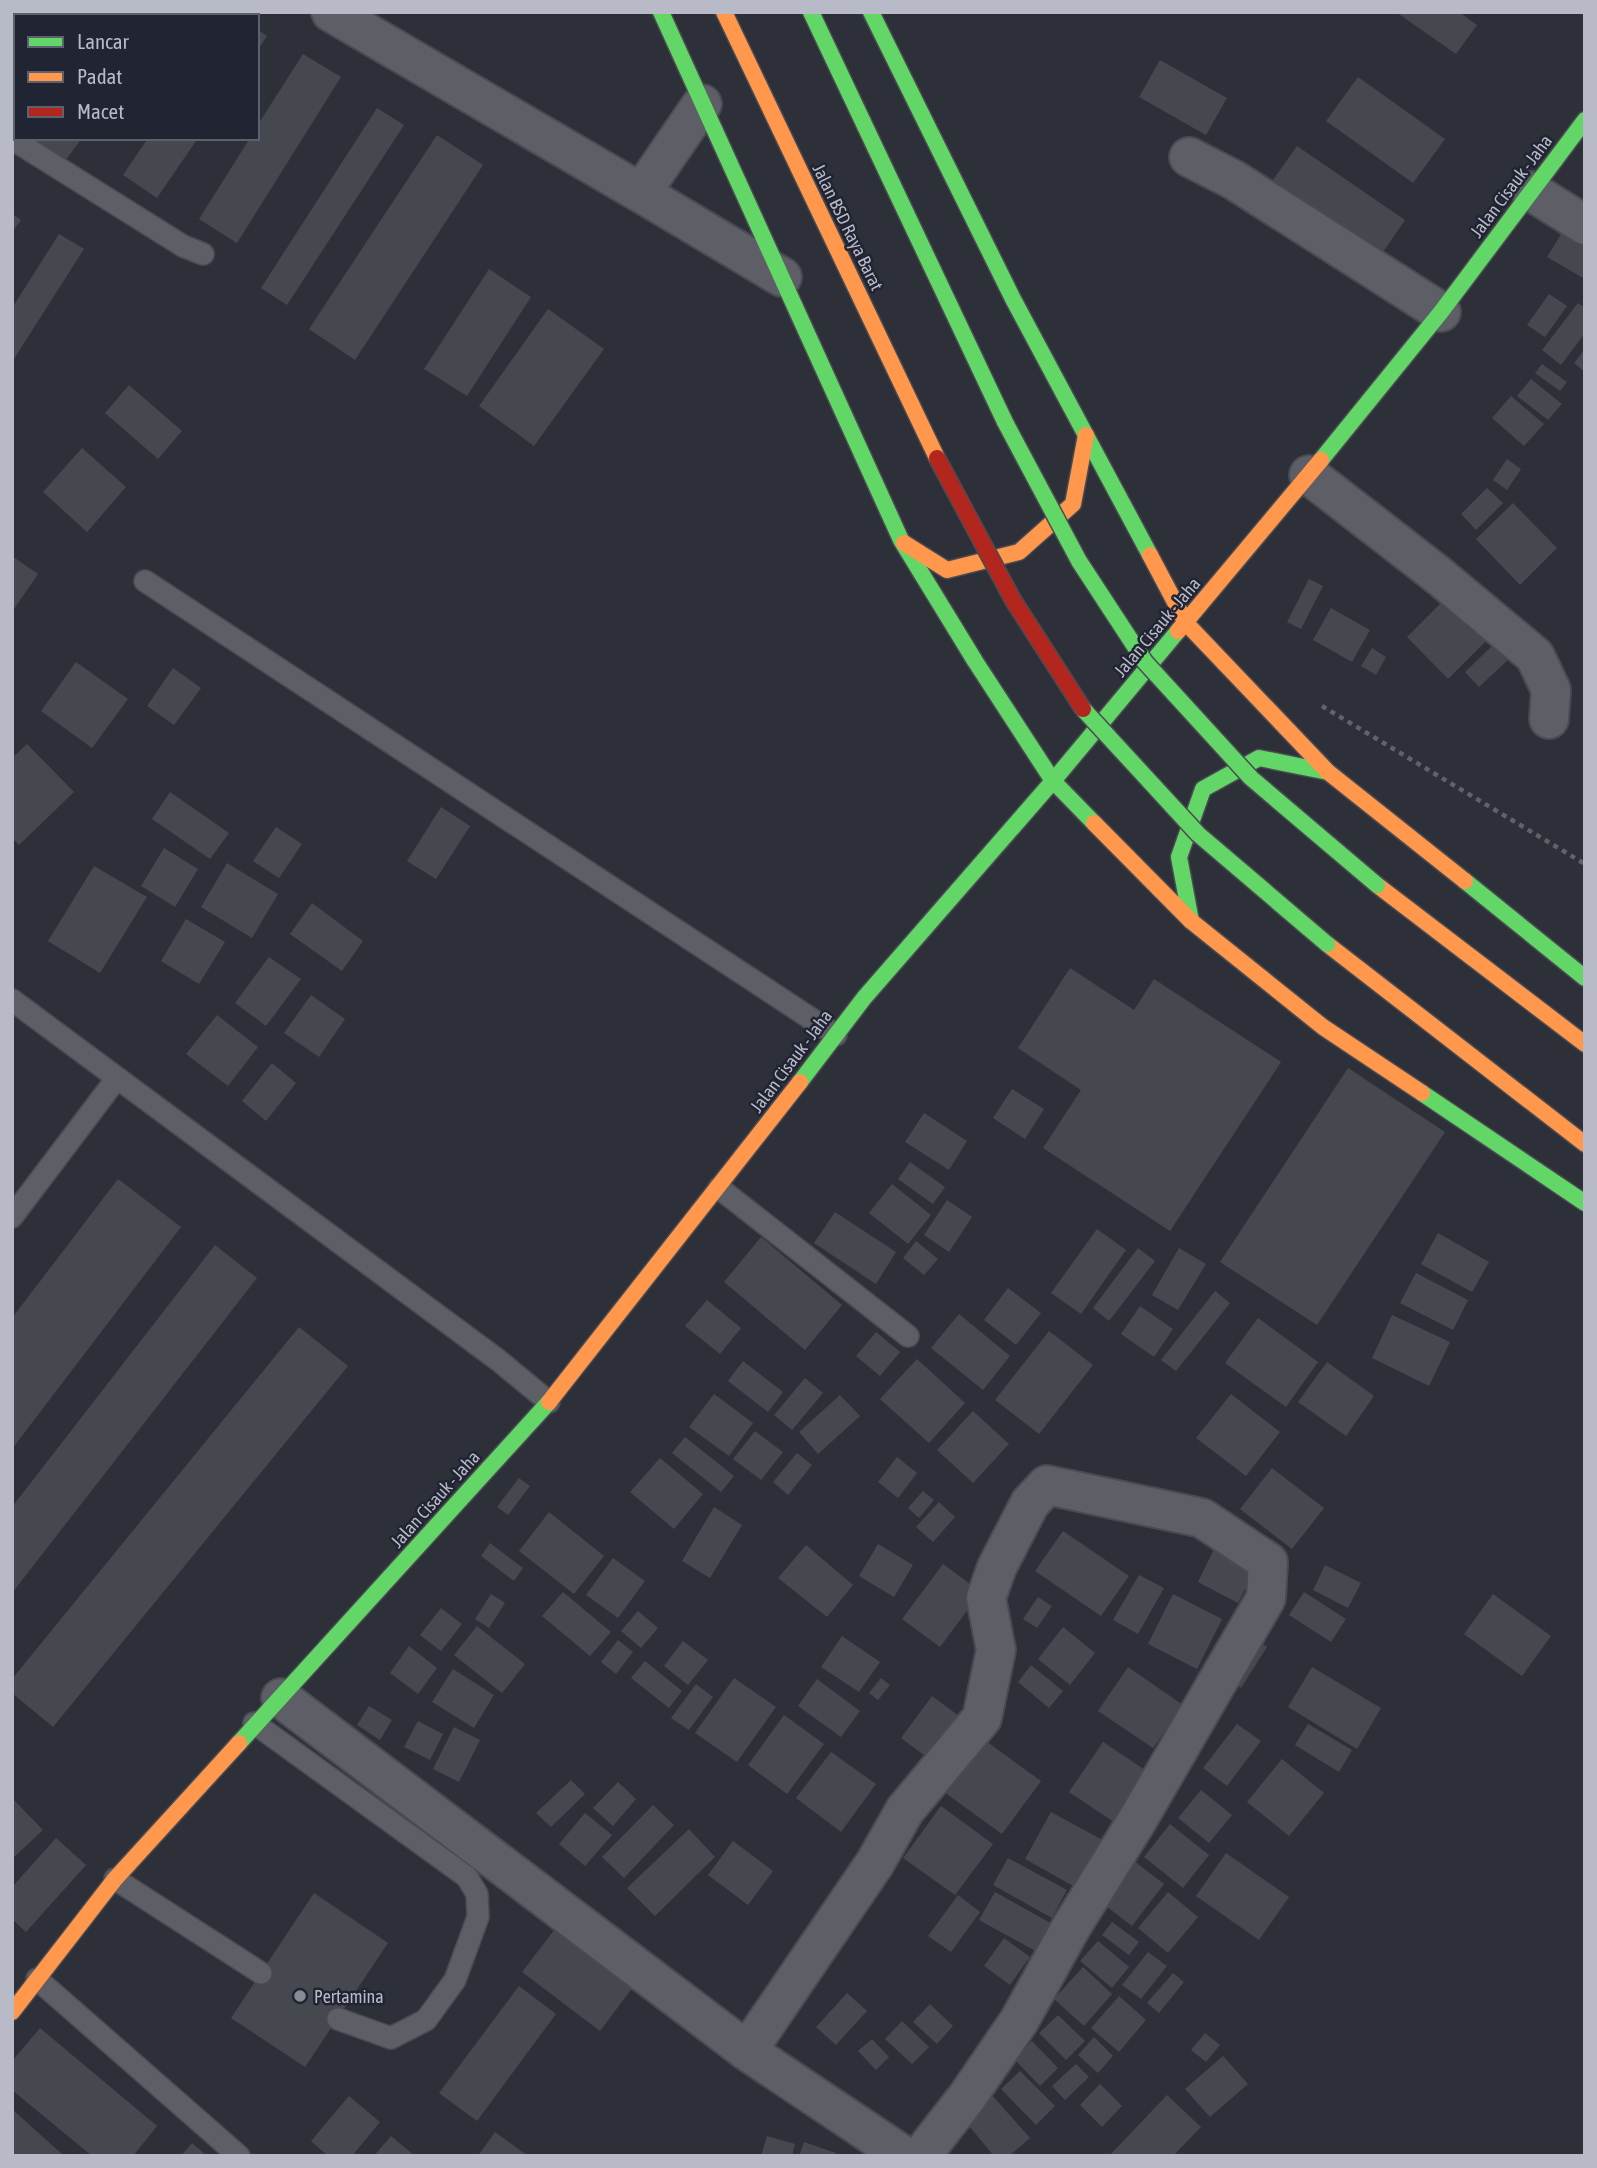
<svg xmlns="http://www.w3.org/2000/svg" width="1597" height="2168" font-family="'Asap Condensed',sans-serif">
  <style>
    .building { fill: #464850 }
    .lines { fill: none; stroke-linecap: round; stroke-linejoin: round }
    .lane-casing { stroke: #4a4b52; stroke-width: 24 }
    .street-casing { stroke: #4a4b52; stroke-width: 42 }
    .fast-casing { stroke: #4a4b52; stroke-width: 19 }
    .slow-casing { stroke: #4a4b52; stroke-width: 19 }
    .path { stroke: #60626a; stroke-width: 4.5; stroke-dasharray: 5 5; stroke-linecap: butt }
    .lane { stroke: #5d5e66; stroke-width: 21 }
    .street { stroke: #5d5e66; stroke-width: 38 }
    .fast { stroke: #63d668; stroke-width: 16 }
    .slow { stroke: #ff974d; stroke-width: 16 }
    .fast-bridge-casing { stroke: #4a4b52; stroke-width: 19; stroke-linecap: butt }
    .jam-bridge-casing { stroke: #4a4b52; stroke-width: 19; stroke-linecap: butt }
    .fast-bridge { stroke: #63d668; stroke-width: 16 }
    .jam-bridge { stroke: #b3261e; stroke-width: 16 }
    .poi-dot { fill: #888a96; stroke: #212432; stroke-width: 2.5 }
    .labels { text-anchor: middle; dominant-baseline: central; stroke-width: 5; stroke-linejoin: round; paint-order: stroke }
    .street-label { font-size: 18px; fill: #b8bac8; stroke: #212432 }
    .poi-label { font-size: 18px; fill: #b8bac8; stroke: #212432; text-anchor: start }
  </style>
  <rect width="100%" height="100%" fill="#2e3039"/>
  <path class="building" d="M19,12h41l-2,4h-41z
    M122,12h53l-3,4h-53z
    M1396,12h63l18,13 -21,29z
    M16,17v65l-4,6v-65z
    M257,29l10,7 -10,15z
    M303,54l38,23 -104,166 -38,-24 51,-81h7v-12z
    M1160,60l67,38 -21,37 -67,-38z
    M1358,77l87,62 -32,44 -87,-62z
    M377,108l27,17 -117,180 -26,-17z
    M437,135l46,30 -128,195 -46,-31z
    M28,138h54l-19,26z
    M148,138h50l-41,60 -34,-23z
    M1297,146l108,74 -24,35 -108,-75z
    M12,214l9,6 -9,12z
    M1566,226l19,12v41l-38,-22z
    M59,234l25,15 -72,113v-54z
    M489,269l42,28 -64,99 -43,-27z
    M1549,294l18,12 -22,31 -18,-12z
    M1578,303l7,5v25l-24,32 -19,-15z
    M548,309l56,40 -70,97 -55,-40z
    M1585,349v23l-11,-9z
    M1542,364l25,18 -7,9 -25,-18z
    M1531,379l31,25 -14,16 -31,-24z
    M129,385l53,46 -24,28 -53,-46z
    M1511,396l33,28 -20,22 -32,-28z
    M82,448l44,39 -39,45 -44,-40z
    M1507,459l14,10 -14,21 -14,-10z
    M1487,488l16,15 -27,27 -15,-16z
    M1513,503l44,45 -37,37 -44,-46z
    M12,556l26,18 -26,38z
    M1309,579l14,7 -22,43 -14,-7z
    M1447,597l41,42 -40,40 -41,-42z
    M1331,608l39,22 -18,32 -39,-22z
    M1494,644l15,15 -30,28 -14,-15z
    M1372,648l14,9 -10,18 -15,-9z
    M76,662l52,37 -36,49 -51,-37z
    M173,668l28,20 -27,37 -27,-19z
    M27,744l47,48 -55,53 -7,-7v-80z
    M170,792l59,41 -19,26 -58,-40z
    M441,807l29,19 -34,53 -29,-18z
    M276,827l26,17 -23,34 -26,-17z
    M164,848l34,21 -23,38 -34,-21z
    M227,863l51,31 -26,44 -51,-31z
    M94,866l53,31 -47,76 -52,-32z
    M312,903l51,38 -21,30 -52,-37z
    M186,919l39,23 -26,42 -38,-23z
    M269,957l32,22 -35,47 -31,-23z
    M1070,968l64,42 20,-31 127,83 -111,169 -127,-83 38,-58 -63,-42z
    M311,995l34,24 -26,38 -35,-24z
    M217,1015l41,32 -30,39 -42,-32z
    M272,1063l24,20 -30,38 -24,-20z
    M1348,1068l97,64 -128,193 -97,-63z
    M1012,1089l32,20 -19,30 -32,-21z
    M924,1113l43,28 -18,29 -44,-28z
    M910,1162l35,25 -12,17 -35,-25z
    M118,1179l63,48 -169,222v-131z
    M892,1184l39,31 -23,29 -39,-31z
    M947,1200l25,17 -23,35 -25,-17z
    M835,1212l61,40 -20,32 -62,-41z
    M1097,1229l29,21 -45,64 -30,-21z
    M1438,1233l51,29 -17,30 -51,-28z
    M761,1237l81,68 -37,45 -81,-68z
    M916,1241l22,18 -14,16 -21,-17z
    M215,1245l42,33 -245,315v-86z
    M1138,1248l17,13 -46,60 -16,-13z
    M1179,1248l27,16 -28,46 -26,-15z
    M1416,1273l52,27 -15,30 -53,-27z
    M1008,1288l33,25 -25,32 -32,-25z
    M1215,1291l15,12 -54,68 -15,-11z
    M707,1300l34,28 -21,26 -35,-28z
    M1140,1306l33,23 -19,28 -33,-23z
    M959,1314l51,42 -27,34 -52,-42z
    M1392,1315l58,27 -21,44 -57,-28z
    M1258,1318l60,44 -32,45 -61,-44z
    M299,1327l49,39 -295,361 -41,-34v-14z
    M1049,1331l44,34 -54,69 -44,-34z
    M876,1332l24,20 -20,24 -24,-20z
    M917,1359l48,44 -36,40 -49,-44z
    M743,1361l40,31 -15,20 -40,-31z
    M1327,1362l47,34 -28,40 -48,-34z
    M805,1378l18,15 -31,37 -18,-15z
    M714,1394l39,29 -24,33 -40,-29z
    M1231,1394l49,38 -34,44 -50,-38z
    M840,1395l20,21 -42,38 -19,-22z
    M973,1411l36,33 -36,39 -36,-33z
    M755,1431l28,21 -22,28 -28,-21z
    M685,1437l49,39 -13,16 -49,-39z
    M797,1453l15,12 -24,30 -15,-13z
    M897,1457l20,16 -19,25 -20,-16z
    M660,1458l43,36 -29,35 -44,-37z
    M1272,1468l52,40 -32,41 -52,-40z
    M519,1478l11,8 -22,29 -11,-8z
    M923,1491l11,9 -15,18 -11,-10z
    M939,1502l16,15 -22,25 -17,-15z
    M714,1507l28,18 -32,53 -28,-17z
    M549,1512l55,44 -30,38 -55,-43z
    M1063,1531l66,45 -28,40 -66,-45z
    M490,1543l33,25 -9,13 -33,-25z
    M878,1544l35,21 -19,32 -35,-21z
    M806,1545l47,40 -26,32 -49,-39z
    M1214,1549l41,21 -17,33 -40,-21z
    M613,1558l32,23 -27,37 -32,-23z
    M943,1564l38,28 -41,55 -38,-28z
    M1325,1565l36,18 -13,25 -35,-18z
    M1139,1575l25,13 -26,46 -25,-14z
    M563,1592l48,40 -21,24 -48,-40z
    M1304,1592l42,27 -15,23 -42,-27z
    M491,1594l14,9 -16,25 -14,-9z
    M1173,1594l49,25 -25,50 -49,-25z
    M1493,1594l58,42 -29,40 -58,-42z
    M1038,1597l14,9 -15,22 -14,-9z
    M441,1608l21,16 -21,27 -21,-16z
    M638,1611l20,17 -17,20 -20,-17z
    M477,1626l48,38 -23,29 -48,-38z
    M1063,1627l32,26 -25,32 -32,-26z
    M842,1636l38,26 -21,30 -38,-25z
    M1251,1638l16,9 -26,41 -15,-11z
    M618,1640l15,12 -17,22 -15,-12z
    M683,1641l25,19 -20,25 -24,-19z
    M409,1646l28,22 -19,26 -28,-21z
    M645,1661l37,30 -13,17 -38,-30z
    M1031,1665l32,26 -14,17 -31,-26z
    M1128,1667l55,38 -30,43 -55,-37z
    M1312,1667l69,41 -24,41 -69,-42z
    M453,1669l41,26 -20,33 -42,-26z
    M734,1678l42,29 -39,55 -42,-29z
    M881,1678l9,7 -12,15 -9,-7z
    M817,1679l43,32 -19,26 -43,-31z
    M696,1684l17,13 -24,33 -18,-12z
    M932,1696l35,26 -31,42 -35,-26z
    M369,1706l23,14 -12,20 -23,-15z
    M784,1715l40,29 -37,50 -39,-29z
    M418,1721l25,13 -13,26 -26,-13z
    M1237,1724l24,17 -34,45 -24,-18z
    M1308,1724l44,26 -13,22 -44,-27z
    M454,1727l26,13 -21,42 -26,-13z
    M983,1739l58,42 -39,53 -58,-42z
    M1103,1742l48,32 -34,50 -48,-32z
    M831,1752l45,32 -35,48 -45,-34z
    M1282,1759l42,34 -35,43 -42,-34z
    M571,1780l14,14 -34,33 -15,-14z
    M618,1782l18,17 -23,27 -20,-18z
    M1201,1790l31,25 -23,28 -31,-25z
    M12,1798l31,32 -31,29z
    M653,1805l21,20 -50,53 -22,-21z
    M941,1806l52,38 -38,51 -52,-37z
    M1051,1812l57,31 -26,48 -57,-32z
    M585,1813l27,22 -27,31 -26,-22z
    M1170,1824l39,31 -26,33 -39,-31z
    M689,1829l26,28 -60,59 -28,-28z
    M56,1838l30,27 -60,67 -14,-13v-32z
    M733,1841l40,30 -25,34 -40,-30z
    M1226,1853l63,44 -30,43 -63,-44z
    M1008,1858l59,32 -15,28 -59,-33z
    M1130,1858l34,26 -32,42 -34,-26z
    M995,1892l61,34 -15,28 -62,-34z
    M1168,1892l30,25 -30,36 -30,-25z
    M314,1893l74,50 -83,124 -74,-49z
    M958,1895l22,17 -29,40 -23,-16z
    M1112,1922l27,20 -10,13 -27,-20z
    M555,1929l78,58 -33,44 -78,-59z
    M1004,1938l26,19 -20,28 -26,-19z
    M1098,1941l31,26 -17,21 -32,-27z
    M1148,1952l19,14 -26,33 -19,-14z
    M1083,1967l29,27 -28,32 -30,-27z
    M1173,1973l11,9 -25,31 -12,-10z
    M519,1986l37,28 -79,107 -38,-28z
    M847,1993l20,18 -31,34 -20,-18z
    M1119,1996l27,24 -27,32 -28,-24z
    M930,2004l23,22 -16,18 -24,-22z
    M1058,2015l27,26 -19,19 -27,-27z
    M902,2021l27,26 -17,17 -27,-25z
    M40,2028l117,98 -24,30h-41l-80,-66v-29z
    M1205,2033l15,12 -14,17 -15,-12z
    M1094,2037l19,19 -15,17 -20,-18z
    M872,2039l17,18 -13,13 -18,-19z
    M1032,2041l26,27 -18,18 -26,-27z
    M1223,2056l25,28 -38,33 -25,-28z
    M1076,2064l13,13 -24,23 -13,-14z
    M1020,2071l35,35 -19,19 -35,-36z
    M1100,2084l22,22 -20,21 -22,-22z
    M992,2095l38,43 -21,18h-15l-30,-36z
    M1167,2095l34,32 -28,29h-64z
    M349,2096l31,26 -28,34h-24l-17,-15z
    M12,2109l52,47h-52z
    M495,2132l33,24h-50z
    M391,2136l24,20h-41z
    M767,2136l28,8 -3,12h-31z
    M804,2142l32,11 -1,3h-36z
    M192,2143l15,13h-26z"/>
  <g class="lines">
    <defs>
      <path id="lane" d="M12,139l171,107 20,8
        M145,581l691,454
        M12,1000l486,360 51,42
        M719,1188l189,148
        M12,1217l105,-139
        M254,1723l213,154 10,17 1,23 -23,63 -29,40 -35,18 -53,-19
        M115,1879l146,94
        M37,1979l202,177"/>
      <path id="street" d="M331,12l310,181 61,-89
        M1189,157l45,23 207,132
        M1531,191l54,34
        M641,193l141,84
        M1309,475l129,100 97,81 16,34 -2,29
        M281,1698l466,353 157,105
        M747,2051l128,-188 30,-53 77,-92 14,-68 -10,-52 11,-31 33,-64 17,-18 155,33 66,44 -2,36 -128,221 -68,110 -51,92 -52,76 -46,59"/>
      <path id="fast" d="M661,12l240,528 74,121 78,120 41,42
        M811,12l194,410
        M871,12l142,287 137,256
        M1321,460l120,-148 144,-192
        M1465,881l120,97
        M1191,921l-12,-64 24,-68 56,-31 69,14
        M800,1082l64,-84 189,-217 125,-150
        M1422,1093l163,110
        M239,1743l310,-341"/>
      <path id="slow" d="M724,12l213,446
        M904,543l43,27 72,-18 54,-48 13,-69
        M1150,555l36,68 142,149 137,109
        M1178,631l143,-171
        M1094,823l97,98 132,106 99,66
        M1377,885l208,159
        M1327,944l258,200
        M549,1402l251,-320
        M12,2012l103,-133 124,-136"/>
    </defs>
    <use href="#lane" class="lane-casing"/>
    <use href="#street" class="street-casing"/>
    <use href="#fast" class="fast-casing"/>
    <use href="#slow" class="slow-casing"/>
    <path class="path" d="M1322,706l263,158"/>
    <use href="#lane" class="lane"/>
    <use href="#street" class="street"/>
    <use href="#fast" class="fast"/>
    <use href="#slow" class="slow"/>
    <defs>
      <path id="fast-bridge" d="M1005,422l74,139 66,101 106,116 126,107
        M1083,709l115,125 129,110"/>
      <path id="jam-bridge" d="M937,458l76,142 70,109"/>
    </defs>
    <use href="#fast-bridge" class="fast-bridge-casing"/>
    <use href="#jam-bridge" class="jam-bridge-casing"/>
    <use href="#fast-bridge" class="fast-bridge"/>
    <use href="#jam-bridge" class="jam-bridge"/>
  </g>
  <circle class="poi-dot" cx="300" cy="1996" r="7"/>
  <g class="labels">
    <g class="street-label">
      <text transform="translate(1511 186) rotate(-53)">Jalan Cisauk - Jaha</text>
      <text transform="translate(848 227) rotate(64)">Jalan BSD Raya Barat</text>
      <text transform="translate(1157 627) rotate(-50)">Jalan Cisauk - Jaha</text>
      <text transform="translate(791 1061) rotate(-53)">Jalan Cisauk - Jaha</text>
      <text transform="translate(435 1499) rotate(-48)">Jalan Cisauk - Jaha</text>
    </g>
    <g class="poi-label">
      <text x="314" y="1996">Pertamina</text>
    </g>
  </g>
  <rect width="1597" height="2168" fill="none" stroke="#b8bac8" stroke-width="28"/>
  <rect x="14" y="14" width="245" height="126" fill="#212432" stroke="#5d606e" stroke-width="2"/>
  <rect x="28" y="37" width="35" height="10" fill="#63d668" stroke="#5d606e" stroke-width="2"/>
  <text x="77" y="49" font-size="21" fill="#b8bac8">Lancar</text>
  <rect x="28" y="72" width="35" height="10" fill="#ff974d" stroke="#5d606e" stroke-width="2"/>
  <text x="77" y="84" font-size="21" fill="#b8bac8">Padat</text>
  <rect x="28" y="107" width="35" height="10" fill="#b3261e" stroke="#5d606e" stroke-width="2"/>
  <text x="77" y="119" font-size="21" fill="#b8bac8">Macet</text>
</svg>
